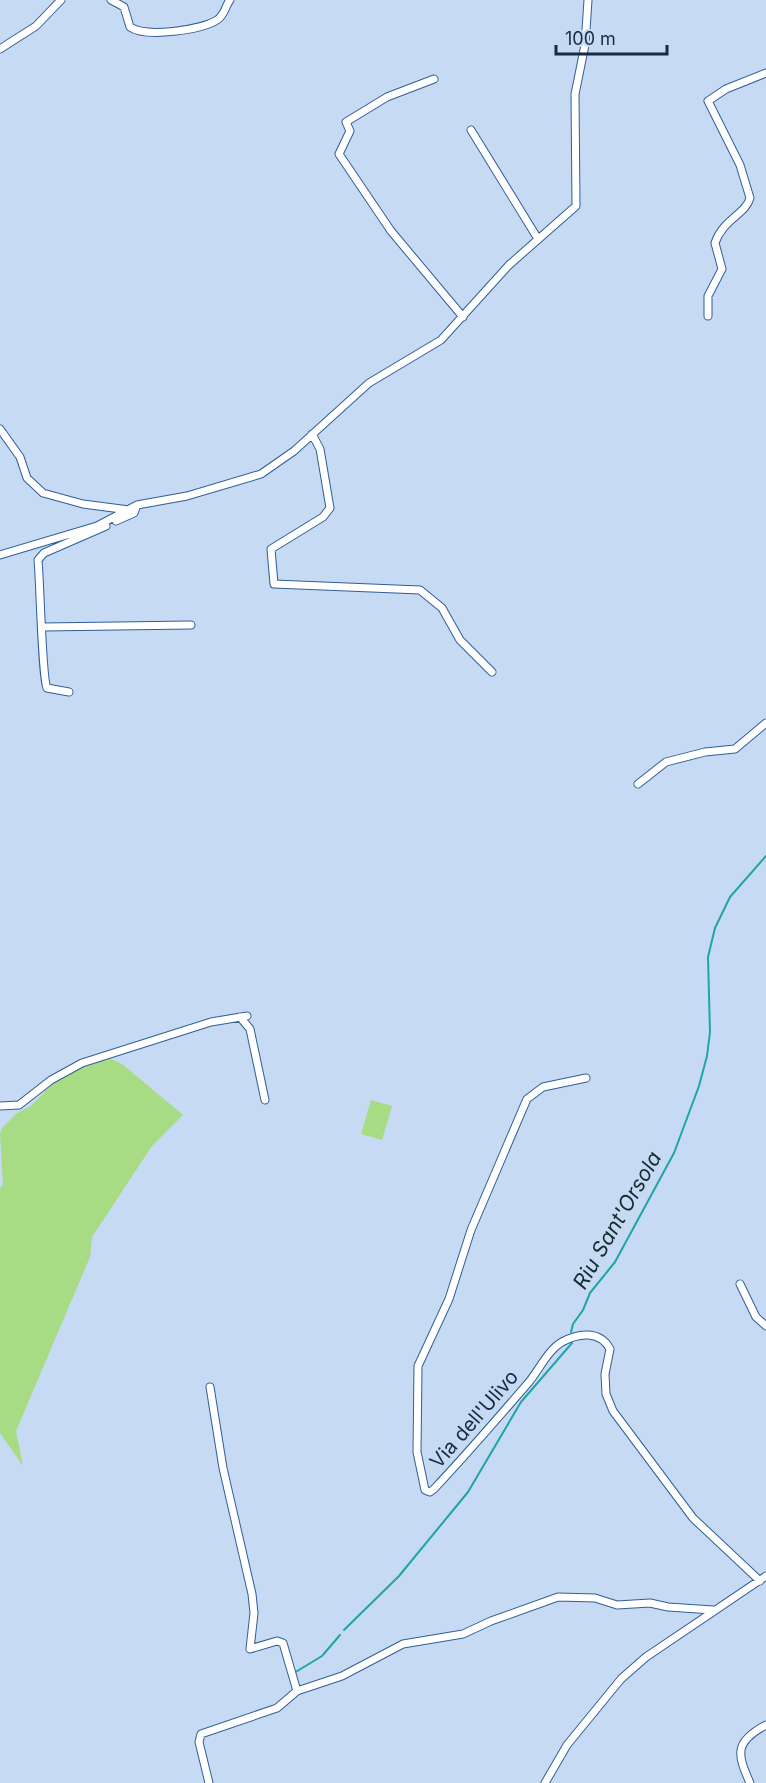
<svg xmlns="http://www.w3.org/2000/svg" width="766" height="1783" font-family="Inter,sans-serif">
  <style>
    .green { fill: #a7db84 }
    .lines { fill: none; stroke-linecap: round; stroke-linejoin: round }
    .stream { stroke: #1fa5a4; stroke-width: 2 }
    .minor-casing { stroke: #2f5f96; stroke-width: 9 }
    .minor { stroke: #fff; stroke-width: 7 }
    .labels { text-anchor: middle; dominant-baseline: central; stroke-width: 6; stroke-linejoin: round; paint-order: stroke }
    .street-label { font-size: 20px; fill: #182c45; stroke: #c6daf3 }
    .water-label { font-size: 21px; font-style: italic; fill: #142e2e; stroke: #c6daf3 }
  </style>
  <rect width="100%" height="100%" fill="#c6daf3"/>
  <path class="green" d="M105,1056l17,8 61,51 -31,31 -60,91 -2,20 -74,174 7,35 -23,-33v-245l3,-4 -3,-50 2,-6 15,-15 14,-7 32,-33z
    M371,1100l21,6 -10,34 -21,-6z"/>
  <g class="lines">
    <path class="stream" d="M571,1332l2,-8 10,-14 7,-17 25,-31 59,-109 25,-67 8,-30 3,-24 -2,-75 7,-29 15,-31 36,-41
      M344,1630l55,-54 69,-84 53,-90 51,-59
      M294,1673l28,-17 18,-21"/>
    <defs>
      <path id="minor" d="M111,0l13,7 6,20c16,11 71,3 87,-7 8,-5 8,-14 13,-20
        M0,49l36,-23 25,-26
        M434,79l-47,18 -41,25 4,9 -11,23 52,77 72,86
        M471,130l67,109
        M708,316v-20l14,-27 -7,-26c8,-24 31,-29 35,-45l-10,-33 -32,-64 18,-12 40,-16
        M0,429l20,28 7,21 16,15 40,11 46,6
        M312,434l8,15 10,59 -7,9 -52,32 3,35 146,6 22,18 18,32 32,32
        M116,521l18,-8 3,-8
        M0,555l97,-29 40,-21 50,-9 74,-22 33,-23 75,-68 72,-43 68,-75 67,-59 -1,-112 10,-49 3,-45
        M43,627l148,-2
        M69,692l-22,-4c-5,-9 -7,-109 -9,-128l6,-7 62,-27
        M638,784l28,-22 39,-10 30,-3 31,-26
        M240,1017l10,12 15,71
        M586,1078l-43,9 -16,12 -56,131 -22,69 -31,67 -1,86 8,38 5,2 4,-3c33,-35 64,-71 95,-107 10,-12 19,-32 33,-40 16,-9 38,-12 48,7l-5,25 1,20 7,17 80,107 67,63
        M0,1106l19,-1 32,-25 31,-17 129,-41 36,-6
        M740,1284l16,33 10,9
        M210,1387l13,81 29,126 2,19 -4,36 27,-8 6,2 14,48
        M209,1783l-10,-41 2,-8 76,-26 20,-17 45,-15 61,-32 60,-10 28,-13 67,-24 37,1 22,7 33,-2 18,4 45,3
        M545,1783l22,-38 54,-66 25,-22 120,-81
        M750,1783c-13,-29 -16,-41 16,-58"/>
    </defs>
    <use href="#minor" class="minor-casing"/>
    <use href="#minor" class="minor"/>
  </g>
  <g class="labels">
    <g class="street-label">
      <text transform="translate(474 1419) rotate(-49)">Via dell'Ulivo</text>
    </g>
    <g class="water-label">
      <text transform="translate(617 1220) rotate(-60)">Riu Sant'Orsola</text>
    </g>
  </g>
  <path d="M556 45v9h111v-9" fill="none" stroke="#182c45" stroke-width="3"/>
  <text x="565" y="45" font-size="18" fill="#182c45" stroke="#c6daf3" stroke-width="4.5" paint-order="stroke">100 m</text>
</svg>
